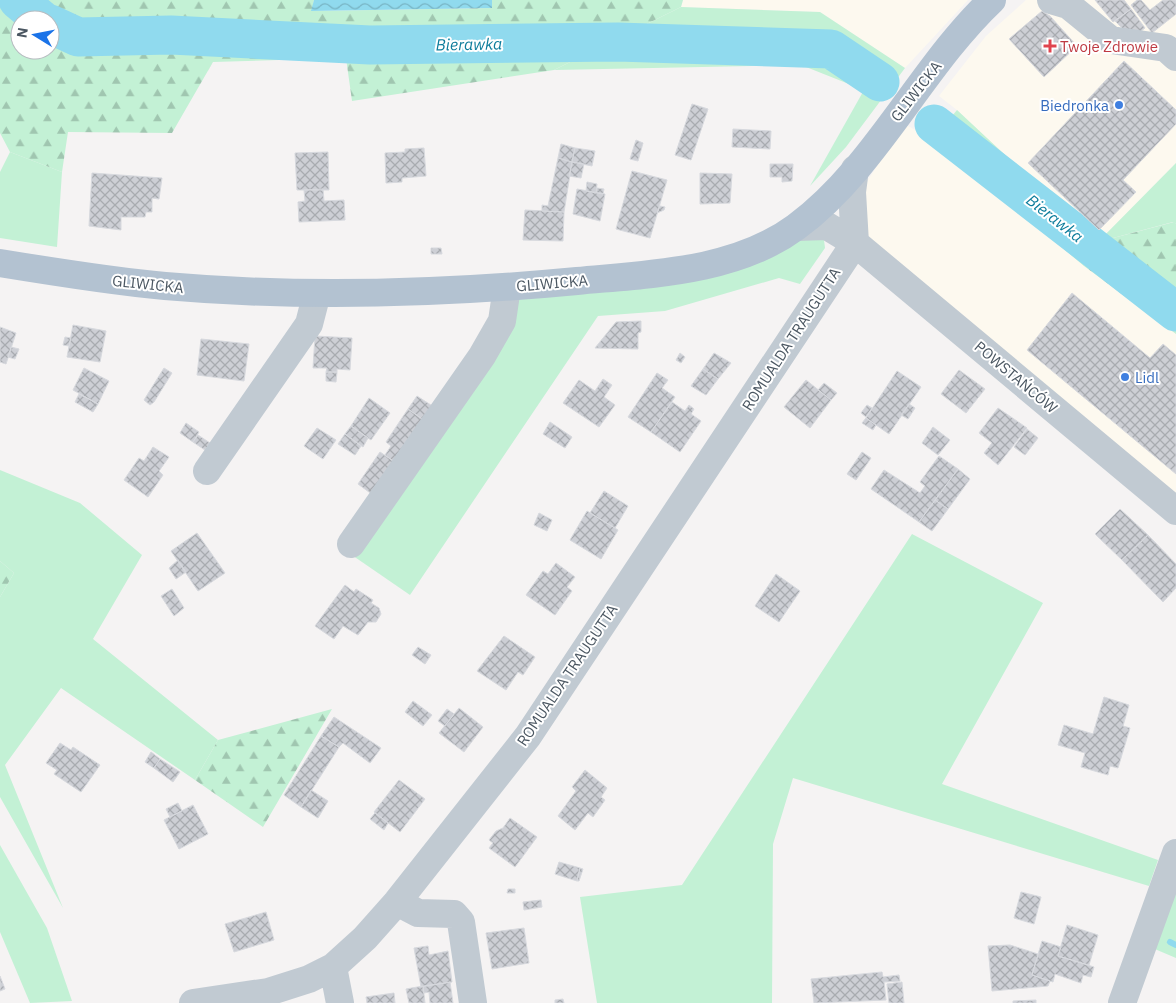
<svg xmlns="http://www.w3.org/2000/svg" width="1176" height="1003" font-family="'IBM Plex Sans',sans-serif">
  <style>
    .commercial { fill: #fdf9ef }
    .green { fill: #c3f1d5 }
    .forest { fill: url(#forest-firs); fill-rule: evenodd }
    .water { fill: url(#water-waves) }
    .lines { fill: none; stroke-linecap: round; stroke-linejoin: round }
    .stream { stroke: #90daee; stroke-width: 6 }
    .river { stroke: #90daee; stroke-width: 39 }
    .building { fill: url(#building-cross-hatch); stroke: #d7d9de }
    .minor { stroke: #c1cad2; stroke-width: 28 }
    .major { stroke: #b3c2d1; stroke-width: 28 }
    .health-dot { fill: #e0444e; stroke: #fff; stroke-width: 2 }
    .shop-dot { fill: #3f7fe0; stroke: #fff; stroke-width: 2 }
    .labels { text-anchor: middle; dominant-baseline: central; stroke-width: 4; stroke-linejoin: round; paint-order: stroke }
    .health-label { font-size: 15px; fill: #be3a42; stroke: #fff; text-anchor: start }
    .street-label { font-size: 15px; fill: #4a5661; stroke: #fff }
    .shop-label { font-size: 15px; fill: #366cbe; stroke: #fff; text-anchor: end }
    .water-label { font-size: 16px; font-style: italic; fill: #0c7c9b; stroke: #fff }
  </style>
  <defs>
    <pattern id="forest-firs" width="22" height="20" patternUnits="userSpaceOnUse" patternTransform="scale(1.25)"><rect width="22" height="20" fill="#c3f1d5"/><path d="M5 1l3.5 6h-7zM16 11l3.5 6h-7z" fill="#a0c6b0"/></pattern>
    <pattern id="water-waves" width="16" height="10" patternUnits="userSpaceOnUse" patternTransform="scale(1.25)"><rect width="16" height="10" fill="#90daee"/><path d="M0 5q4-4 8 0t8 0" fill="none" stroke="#78b4c4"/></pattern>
    <pattern id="building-cross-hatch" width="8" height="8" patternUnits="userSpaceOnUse" patternTransform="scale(1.25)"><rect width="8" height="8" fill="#cdcfd5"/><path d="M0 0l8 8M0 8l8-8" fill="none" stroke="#a8abb0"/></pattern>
  </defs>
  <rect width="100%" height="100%" fill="#f5f3f3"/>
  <path class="commercial" d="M683,0h285l-63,68 -85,-56 -139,-5z
    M1026,0h150v163l-78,79 -141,-132 -18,-14 47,-60z
    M904,124l29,15 151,127 92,68v159l-278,-224 -34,-38 -5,-37z"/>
  <path class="green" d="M681,7l139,5 85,56 -59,79 -36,39 54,-96 -63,-25 -247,5z
    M957,110l141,132 78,-79v61l-3,-2 -75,20 -14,24 -151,-127z
    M10,152l52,20 -5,75 -57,-9v-66z
    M807,236h11l6,4 1,8 -25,36 -21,-6 -114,33 -67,5 -188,279 -64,-44 140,-214 10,-37z
    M0,470l80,33 62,52 -49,84 125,101 -23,40 -134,-92 -56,77 58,143 -63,-111v-200l14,-24 -14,-12z
    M912,534l131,69 -101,181 216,76 -9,26 -356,-108 -20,66 -1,159h-175l-17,-106 102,-12z
    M0,845l47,83 25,73 -42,2 -30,-71z
    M1176,880v78l-26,-11z"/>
  <path class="forest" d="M0,0h314l-2,11 179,-3 1,-8h191l-2,7 -127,63 -202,31 -6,-43 -133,4 -41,71 -104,-1 -6,40 -52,-20 -10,-19zM20,20h30v30h-30z
    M1174,222l2,2v110l-92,-68 14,-24z
    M0,561l14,12 -14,24z
    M332,709l-69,118 -68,-47 23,-40z"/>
  <path class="water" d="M314,0h178v8l-181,3z"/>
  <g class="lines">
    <path class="stream" d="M1170,942l6,3"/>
    <path class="river" d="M18,0l24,20
      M50,24l28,13 93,-2 199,10 248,-3 213,7 49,33
      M934,124l242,188"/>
  </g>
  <path class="building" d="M1095,0h29l7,9 -18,13z
    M1137,0h4l9,10 13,-10h13v14l-24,19 -21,-28z
    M1131,9l14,19 -13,10 -17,-17z
    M1042,11l8,5 27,30 -33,31 -35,-38z
    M1124,61l52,49v14l-53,56 13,12 -37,38 -71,-67z
    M692,104l16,5 -17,51 -16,-5z
    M733,129l38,2 -1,18 -38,-2z
    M636,140l7,3 -5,18 -8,-2z
    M561,144l14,4 -3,14 -14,-4z
    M424,148l2,28 -24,2v4l-16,1 -1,-30 20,-1v-3z
    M575,148l20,3 -3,15 -20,-4z
    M328,152l1,38h-32l-2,-37z
    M558,158l14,4 -8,50 -22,-1v-6l6,1z
    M572,162l12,2 -3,14 -12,-2z
    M770,164h23l-1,17 -10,1v-5h-12z
    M632,171l35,9 -17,58 -34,-9z
    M92,173l70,5 -3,21 -7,-1v14h-6l-1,5h-24v13l-32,-4z
    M700,173l32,1 -2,29 -30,1z
    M587,182l10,2 -1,9 -10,-2z
    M597,188l7,1 -1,5 -7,-1z
    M323,189l1,12 20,-1 1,20 -46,2 -1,-20 7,-1 -1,-11z
    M577,189l28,5 -5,27 -27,-7z
    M660,206l5,1 -1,3 -7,3z
    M525,210l39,2 -1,29 -40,-1z
    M431,248h10l1,6h-11z
    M1072,293l78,65 13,-14 13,11v119l-149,-124z
    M641,321v11l-3,1v16l-43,-1 21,-26z
    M73,325l33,6 -6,31 -33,-5z
    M0,327l16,6 -10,31 -6,-2z
    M315,336l37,2 -2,32 -13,-1v3h-11l1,-4h-14z
    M65,337l6,1 -2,8 -6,-1z
    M201,339l48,5 -5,37 -47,-6z
    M11,347l8,2 -4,10 -7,-2z
    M680,353l5,4 -4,6 -5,-3z
    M714,353l17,10 -13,16 -15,-10z
    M84,368l25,13 -11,23 -25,-14z
    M164,368l8,5 -18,29 -4,3 -6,-5z
    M703,369l15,10 -12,16 -15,-9z
    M959,370l26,19 -19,24 -25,-19z
    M897,371l24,16 -32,47 -23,-16z
    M326,372h11l-1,10 -10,-1z
    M657,373l11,7 -6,8 13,9 -24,35 -23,-15z
    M603,379l9,6 -8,12 11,8 -16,22 -36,-24 16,-23 16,11z
    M806,380l25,20 -21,28 -26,-21z
    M824,383l13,10 -6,7 -13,-10z
    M79,394l19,10 -5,8 -18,-10z
    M417,396l17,11 -9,14 -17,-12z
    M369,398l21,15 -19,27 -20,-14z
    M672,402l13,9 4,-6 5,4 -3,5 10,7 -21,31 -29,-20z
    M909,404l6,4 -7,11 -7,-4z
    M867,405l5,3 -6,9 -5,-4z
    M998,408l29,20 -29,37 -14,-12 8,-10 -13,-10z
    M408,409l17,12 -29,42 -11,-8 6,-9 -5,-4z
    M866,418l10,7 -3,5 -11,-7z
    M550,422l22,15 -7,11 -22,-14z
    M186,423l13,9 -6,10 -13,-9z
    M351,426l17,12 -5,9 -18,-13z
    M933,427l17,13 -12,15 -16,-12z
    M317,428l19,12 -13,19 -19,-13z
    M1027,429l11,9 -13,17 -11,-8z
    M345,434l16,12 -6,9 -17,-11z
    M198,435l12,8 -5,7 -12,-8z
    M153,447l16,10 -10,14 4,4 -15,22 -24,-17 15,-22 5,3z
    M380,452l16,11 -23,32 -15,-11z
    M862,452l9,6 -15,22 -9,-6z
    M939,456l19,13 -39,53 -48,-33 13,-19 36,23 5,-7 -5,-4z
    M958,469l12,10 -22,30 -13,-9z
    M604,491l24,15 -13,22 -25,-15z
    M935,500l13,9 -16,22 -13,-9z
    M1120,509l28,26 -26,25 -27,-26z
    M587,511l31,19 -17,29 -31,-19z
    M539,513l13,7 -5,11 -13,-6z
    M197,533l28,40 -27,18 -27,-40z
    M1148,535l28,29v24l-13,14 -41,-42z
    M178,560l8,12 -10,7 -7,-11z
    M556,563l19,14 -8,10 5,4 -17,24 -29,-20 17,-24 5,3z
    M776,574l24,17 -21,31 -24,-16z
    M345,585l9,7 2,-3 17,11 -2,3 8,5 2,6 -5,8h-8l-10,13 -15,-9 -9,13 -19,-13z
    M172,589l12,19 -10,8 -13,-20z
    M504,636l31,21 -12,18 -5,-3 -12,18 -29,-19z
    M418,647l13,8 -6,9 -13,-9z
    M1104,697l25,8 -6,21 7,2 -12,40 -8,-2 -2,9 -27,-8 4,-14 -27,-8 6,-20 29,9z
    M413,701l19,14 -9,11 -18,-14z
    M459,708l24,19 -19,25 -25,-19z
    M447,709l7,5 -9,12 -7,-5z
    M334,717l47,31 -11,15 -27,-20 -4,4 -18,-11z
    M321,736l18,11 -38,60 -17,-12z
    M60,743l11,7 2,-3 27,18 -19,27 -27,-18 3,-4 -11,-7z
    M151,752l9,7 -6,9 -9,-6z
    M160,759l20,13 -7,10 -19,-14z
    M585,770l22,18 -6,9 4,3 -12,17 -5,-4 -13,17 -17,-14 18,-25 -4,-4z
    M399,780l26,19 -25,33 -26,-20z
    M311,790l17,11 -10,17 -17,-11z
    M178,803l4,8 -12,6 -4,-8z
    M193,805l15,29 -29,15 -15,-29z
    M375,813l13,10 -4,7 -14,-11z
    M510,818l27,19 -22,30 -26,-19 4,-5 -4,-3 7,-9 7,-3z
    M559,862l21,6 -3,13 -22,-7z
    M580,868l3,1 -4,12h-2z
    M508,889h7v4h-8z
    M1021,892l20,5 -7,27 -20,-6z
    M541,900l1,7 -18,3 -1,-8z
    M266,912l8,28 -40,12 -9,-28z
    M1067,925l31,10 -9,30 -31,-9z
    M524,928l5,35 -37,6 -6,-36z
    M1042,941l19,6 -3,9 36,11 -3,10 -8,-2 -2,8 -26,-9 -2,8 -21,-7z
    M1010,945l28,9 -6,21 18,6 -2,5 -56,5 -4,-45z
    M428,946l1,9 19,-4 4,31 -31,5 -7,-39z
    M882,972l1,5 16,-2 1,6 -16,1 2,18 -72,3 -3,-24z
    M0,976l5,13 -5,2z
    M450,982l3,21h-23l-1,-11 -5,1 -1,-7z
    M902,982l2,21h-15l-2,-19z
    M423,986l2,17h-16l-3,-14z
    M394,993l1,10h-28l-1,-6z
    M563,999l1,4h-9v-3z
    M1036,1000v3h-23v-2z"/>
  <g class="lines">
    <path class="minor" d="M1051,0l17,5 43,35 55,8 10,9
      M855,169l-3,23 3,51
      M797,227l30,-1 28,17 321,268
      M207,471l102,-147 8,-31
      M351,544l131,-188 20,-35 5,-34
      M397,902l21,11 36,1 7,8 12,81
      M333,967l7,36
      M193,1003l75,-11 41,-13 24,-12 32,-29 32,-36 131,-166 327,-493
      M1122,1003l54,-150"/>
    <path class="major" d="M0,263c55,9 110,18 165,23 137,12 275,8 412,-5 73,-7 158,-9 219,-54 79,-58 125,-160 196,-227"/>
  </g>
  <path class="health-dot" d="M1047.5 38.5h5v5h5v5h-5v5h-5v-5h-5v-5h5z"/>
  <g class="shop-dot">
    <circle cx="1119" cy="105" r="5"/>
    <circle cx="1125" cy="377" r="5"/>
  </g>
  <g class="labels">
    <g class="health-label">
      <text x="1060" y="46">Twoje Zdrowie</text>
    </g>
    <g class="street-label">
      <text transform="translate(916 91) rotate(-52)">GLIWICKA</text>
      <text transform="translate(552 283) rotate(-5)">GLIWICKA</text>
      <text transform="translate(148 284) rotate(6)">GLIWICKA</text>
      <text transform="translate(791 339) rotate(-57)">ROMUALDA TRAUGUTTA</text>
      <text transform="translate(1016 377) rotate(40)">POWSTAŃCÓW</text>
      <text transform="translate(567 675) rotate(-56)">ROMUALDA TRAUGUTTA</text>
    </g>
    <g class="shop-label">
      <text x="1109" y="105">Biedronka</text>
      <text x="1135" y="377" text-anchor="start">Lidl</text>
    </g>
    <g class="water-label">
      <text transform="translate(469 44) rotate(-1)">Bierawka</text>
      <text transform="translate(1055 218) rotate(38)">Bierawka</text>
    </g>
  </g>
  <g transform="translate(35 35) rotate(280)"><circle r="24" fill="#ffffff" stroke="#b7bbc0"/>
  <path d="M0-4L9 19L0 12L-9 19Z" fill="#1a73e8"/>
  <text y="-8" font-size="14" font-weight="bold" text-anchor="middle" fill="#4a5661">N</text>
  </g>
</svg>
